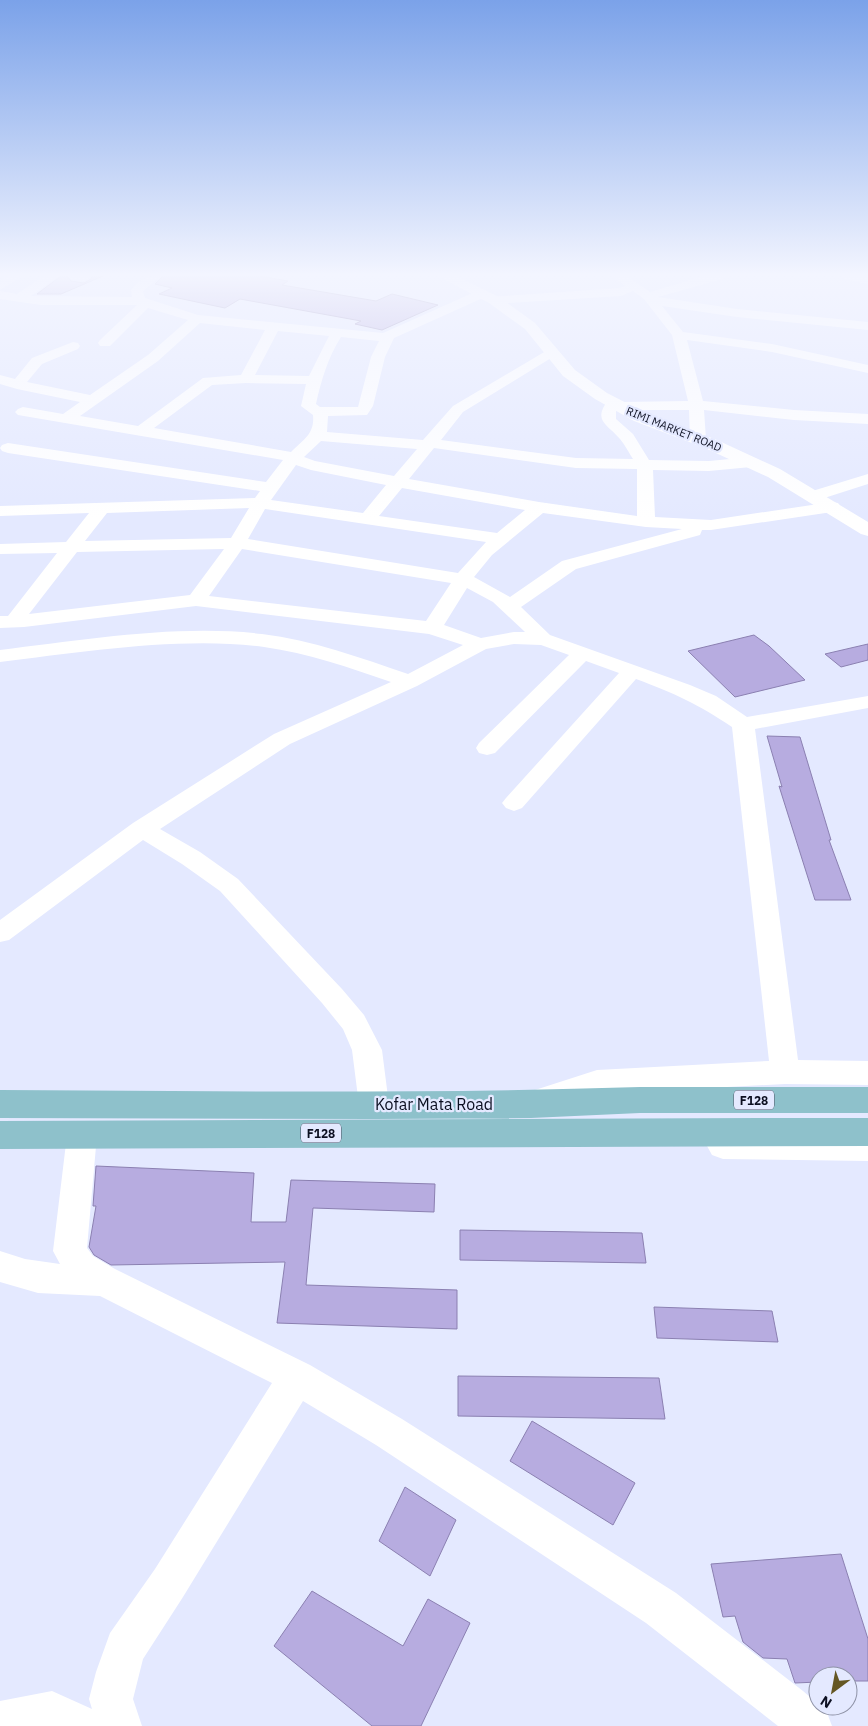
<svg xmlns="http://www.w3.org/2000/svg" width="868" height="1726" font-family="'IBM Plex Sans',sans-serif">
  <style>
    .building { fill: #b7ace0; stroke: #8b80b1 }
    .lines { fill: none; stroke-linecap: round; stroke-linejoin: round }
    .street { fill: #fff; fill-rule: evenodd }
    .secondary { fill: #fff; fill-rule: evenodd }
    .primary { fill: #8ec1cb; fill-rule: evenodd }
    .labels { text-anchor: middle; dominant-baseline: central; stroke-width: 4.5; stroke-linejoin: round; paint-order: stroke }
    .far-street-label { font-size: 11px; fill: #0c0f21; stroke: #e4e9ff }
    .shield { fill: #e4e9ff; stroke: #4d5064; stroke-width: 1 }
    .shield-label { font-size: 12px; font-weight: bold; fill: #0c0f21 }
    .near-street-label { font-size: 16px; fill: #0c0f21; stroke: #e4e9ff }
  </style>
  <rect width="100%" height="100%" fill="#e4e9ff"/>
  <path class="building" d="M61,276h6l4,5 13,2 7,-4 1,-3h11l-42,18h-24z
    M163,276h97l28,5 -6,4 94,16 16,-7 46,11 -56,25 -27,-6 6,-3 -121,-22 -15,9 -66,-14 13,-6 -17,-4z
    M754,635l15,11 36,34 -70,17 -47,-46z
    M868,644v16l-27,7 -16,-13z
    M767,736l33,1 31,103h-2l22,60h-36l-36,-114 3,1z
    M96,1166l158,7 -3,49h35l5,-42 144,4 -1,28 -121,-4 -7,77 151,5v39l-180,-6 8,-61 -174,3 -17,-10 -5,-8 7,-41h-3z
    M460,1230l182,3 4,30 -186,-3z
    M654,1307l118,4 6,31 -121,-4z
    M458,1376l201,2 6,41 -207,-3z
    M532,1421l103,62 -22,42 -103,-64z
    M405,1487l51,33 -26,56 -51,-35z
    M841,1554l27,85v42h-20v-5h-30v6l-23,1 -8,-24 -24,-1 -20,-16 -8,-26 -12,1 -12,-53z
    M312,1591l91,55 25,-47 42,24 -49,103h-49l-98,-80z"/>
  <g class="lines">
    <path class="street" d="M8,276h15l-23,14v-9z
      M44,276h15l-28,20 101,1 -1,-7c9,-11 16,-14 30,-14l-18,15 2,7 53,17 185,18 94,-42h8l2,3 -2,3 -91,41 -9,19 -12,49 -6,9 -39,1 -1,16 96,8 30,-34 98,-58 5,1 2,3 -2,3 -93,57 -22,28 135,18 57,1c-4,-6 -8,-14 -13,-20 -14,-16 -27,-18 -12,-39l5,-1 7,3 68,-1 -16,-66 -28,-36 -11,-8 -12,5 -127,8 -6,-4 2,-3 129,-9 6,-2 -12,-10h14l23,16 54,-16h20l-2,3 -64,18 79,12 131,13v8l-131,-13 -75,-11 21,26 89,12 96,21v8l-96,-21 -85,-12 16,61 91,9 74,4v10l-74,-4 -90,-10 2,29 -2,3h-12l-2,-3 -1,-29h-73v9l17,15 16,26 60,1 42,-4 6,2 2,3 -2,3 -6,2 -42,4 -56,-1 2,47 56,3 121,-18 6,1 3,4 -3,4 -6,1 -121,18h-9l-2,5 -124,34 -55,38 29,28 140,50 26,11 31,21 121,-21v12l-113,21 43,331 70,1v24l-83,-1 -188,10 -51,17 -11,-3 -4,-9 4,-9 62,-20 172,-9 -37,-334c-34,-23 -58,-34 -96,-48l-114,129 -8,3 -8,-3 -4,-5 4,-5 113,-125 -33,-12 -91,92 -8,2 -8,-2 -3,-5 3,-5 90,-88 -28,-10 -27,-1 -28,5 -69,37 -127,58 -130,85 40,23 38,27 104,110 22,26 18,35 7,55 -4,9 -11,3 -11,-3 -4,-9 -7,-55 -9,-21 -21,-26 -102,-112 -38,-27 -39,-24 -134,100 -9,2v-22l133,-97 141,-89 117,-52c-41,-14 -83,-29 -127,-35 -81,-11 -182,5 -264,15v-12c84,-10 177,-26 262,-16 50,6 99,24 146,40l55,-29 -34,-11 -233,-28 -172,21 -24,1v-12h8l49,-63 -57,1v-10l66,-2 23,-29 -89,3v-10l255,-8 5,-7 -252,-38 -6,-2 -2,-3 2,-3 6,-2 258,39 17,-22 -265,-45 -3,-3 3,-3 5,-2 40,7 17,-12 -63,-13 -17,-5v-9l15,4 17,-21 41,-16 5,1 2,3 -2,3 -36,15 -15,18 63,13 58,-40 40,-35 -40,-12 -38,38h-10l-2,-3 2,-3 37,-35h-96l-41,-6v-8l17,3zM200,323l65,7 -24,45 -38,3 -65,48 -58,-10 78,-55zM278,331l51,5 -20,40 -54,-1zM341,337l38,4 -8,16 -13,50h-38l-4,-3c5,-23 12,-47 25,-67zM246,383l60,1 -5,22 12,9c2,19 -10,25 -22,37l-137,-24 58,-43zM321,441l96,8 -23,27 -79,-15 -11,-4zM434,448l142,20 61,1v47l-98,-14 -130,-23zM296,465l15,5 75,15 -23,28 -92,-13zM402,488l123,22 -28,23 -118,-17zM249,508l-18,30 -146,3 22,-28zM265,509l221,33 -28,31 -210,-34zM543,513l103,14 36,2 -120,32 -52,36 -36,-20 18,-22zM224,549l-34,46 -161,19 48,-62zM242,549l209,34 -25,38 -217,-25zM467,588l26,14 32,30h-11l-33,6 -37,-13z
      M69,276h20l1,1 -6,4 -13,-2z
      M841,276h27v8l-25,-5z
      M868,474v10l-53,17 -6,-1 -2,-4 2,-4z
      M82,1122l11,4 4,9 -10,113 6,8 22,13 195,96 92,54 274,174 127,98 15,13v2l8,4 6,16h-54l-132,-103 -270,-178 -73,-44 -120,196 -40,62 -10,40 9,27h-142v-25l52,-10 40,18 -3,-10 7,-27 14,-39 45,-64 117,-186 -172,-87 -62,-3 -38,-11v-31l25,8 35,5 -7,-13 14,-116 4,-9z
      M723,1133l145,2v26l-145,-2 -11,-4 -5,-9 5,-9z"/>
    <path class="secondary" d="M438,276h18l43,21 36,26 40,47 32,23 39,20 71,27 63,29 88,53v14l-7,-2 -93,-57 -63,-29 -71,-27 -39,-22 -32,-23 -38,-47 -36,-26z"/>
    <path class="primary" d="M640,1087h228v26h-228l-109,5 -157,1 -374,-1v-28c213,1 427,4 640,-3z
      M760,1118h108v28l-868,3v-28z"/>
  </g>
  <linearGradient id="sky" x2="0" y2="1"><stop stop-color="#7ba2e9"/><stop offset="0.53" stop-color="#f3f5ff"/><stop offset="1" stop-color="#f3f5ff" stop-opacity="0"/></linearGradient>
  <rect width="868" height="518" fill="url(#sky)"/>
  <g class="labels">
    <g class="far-street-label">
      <text transform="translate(674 429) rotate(22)">RIMI MARKET ROAD</text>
    </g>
    <g class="shield">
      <rect x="734" y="1090.5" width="40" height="19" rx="4"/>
      <rect x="301" y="1123.5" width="40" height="19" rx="4"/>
    </g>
    <g class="shield-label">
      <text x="754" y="1100">F128</text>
      <text x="321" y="1133">F128</text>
    </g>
    <g class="near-street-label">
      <text x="434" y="1104">Kofar Mata Road</text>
    </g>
  </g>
  <g transform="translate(833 1691) rotate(212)"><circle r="24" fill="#e4e9ff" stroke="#8e92a6"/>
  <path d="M0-4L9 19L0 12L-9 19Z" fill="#655724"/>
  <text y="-8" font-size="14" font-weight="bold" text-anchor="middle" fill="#0c0f21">N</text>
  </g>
</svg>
